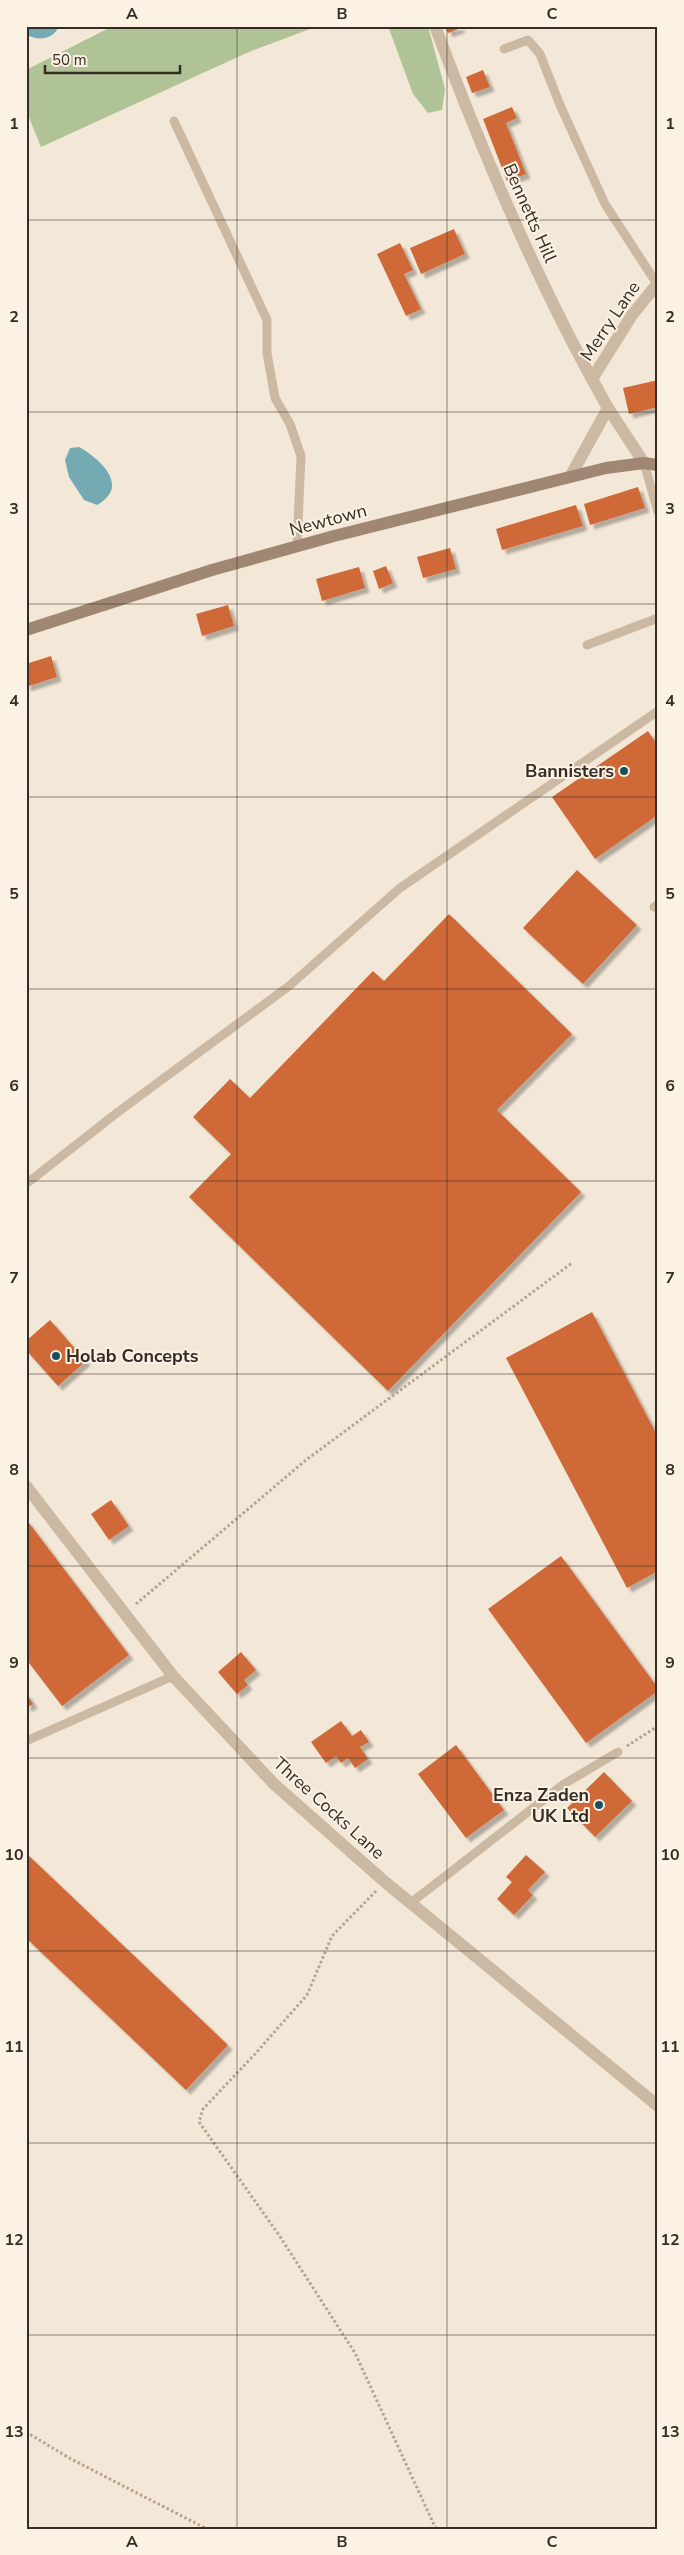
<svg xmlns="http://www.w3.org/2000/svg" width="684" height="2555" font-family="'Nunito Sans',sans-serif">
  <style>
    .green { fill: #b0c396 }
    .water { fill: #74abb2 }
    .building { fill: #d06939; filter: url(#shadow) }
    .lines { fill: none; stroke-linecap: round; stroke-linejoin: round }
    .path { stroke: #b8a38d; stroke-width: 3; stroke-dasharray: 2.5 2.5; stroke-linecap: butt }
    .service { stroke: #ccb9a3; stroke-width: 9 }
    .minor { stroke: #ccb9a3; stroke-width: 12 }
    .tertiary { stroke: #ccb9a3; stroke-width: 12 }
    .secondary { stroke: #a08774; stroke-width: 12 }
    .grid { fill: none; stroke: #362c25; stroke-width: 1; stroke-opacity: 0.55 }
    .poi-dot { fill: #18515b; stroke: #fbf2e4; stroke-width: 2 }
    .labels { text-anchor: middle; dominant-baseline: central; stroke-width: 4; stroke-linejoin: round; paint-order: stroke }
    .street-label { font-size: 18px; fill: #362c25; stroke: #fbf2e4 }
    .poi-label { font-size: 18px; font-weight: bold; fill: #362c25; stroke: #fbf2e4; text-anchor: end }
    .neatline { fill: none; stroke: #362c25; stroke-width: 2 }
    .grid-label { font-size: 16px; text-anchor: middle; font-weight: bold; fill: #362c25 }
  </style>
  <defs>
    <filter id="shadow"><feDropShadow dx="4.5" dy="4.5" stdDeviation="1" flood-color="#0004"/></filter>
  </defs>
  <rect width="100%" height="100%" fill="#f3e8d7"/>
  <path class="green" d="M113,26h205l-67,25 -210,96 -15,-37v-40z
    M388,26h40l17,63 -3,21 -14,3 -15,-19z"/>
  <path class="water" d="M26,26h33c-6,14 -20,15 -32,9z
    M79,447c21,12 52,39 18,58l-13,-5 -15,-23 -4,-17 5,-12z"/>
  <path class="building" d="M445,26h15l1,2 -13,5z
    M483,70l7,17 -18,6 -6,-16z
    M512,107l5,11 -11,5 20,51 -19,7 -24,-62z
    M454,229l11,25 -44,20 -11,-26z
    M400,243l13,27 -9,4 17,35 -15,7 -29,-62z
    M658,380v27l-29,7 -6,-26z
    M638,487l7,21 -55,17 -6,-21z
    M576,505l7,21 -81,24 -6,-21z
    M450,548l6,21 -33,9 -6,-21z
    M386,566l7,17 -14,6 -6,-18z
    M359,567l6,21 -43,13 -6,-22z
    M228,605l6,21 -32,10 -6,-22z
    M51,656l6,21 -31,10v-23z
    M648,731l10,15v69l-63,44 -43,-62z
    M577,870l60,55 -54,59 -60,-56z
    M449,914l123,120 -75,76 84,82 -193,199 -199,-194 42,-43 -38,-37 37,-38 20,19 123,-127 11,10z
    M592,1312l66,125v134l-31,17 -121,-230z
    M50,1320l36,41 -28,25 -32,-36v-9z
    M111,1500l18,26 -20,14 -18,-26z
    M26,1519l103,136 -67,51 -36,-47z
    M561,1556l97,132v3l-72,52 -98,-134z
    M241,1652l15,18 -12,10 4,5 -11,9 -19,-22z
    M26,1692l7,12 -7,4z
    M341,1721l11,15 9,-6 8,12 -9,5 8,12 -13,9 -7,-10 -7,5 -5,-7 -10,7 -15,-21z
    M456,1745l48,65 -38,28 -48,-64z
    M604,1772l28,29 -37,36 -28,-29z
    M26,1853l202,192 -42,45 -160,-152z
    M526,1855l19,17 -17,18 5,5 -19,20 -17,-16 15,-17 -6,-5z"/>
  <g class="lines">
    <path class="path" d="M136,1604l170,-144 266,-197
      M627,1746l31,-20
      M376,1891l-44,45 -25,59 -52,59 -52,55 -4,13 80,113 76,118 81,176
      M26,2432l45,27 136,70"/>
    <path class="service" d="M504,49l24,-9 12,14 20,51 45,99 52,80
      M174,121l93,199v33l8,45 15,26 11,32 -4,90
      M644,463l14,49
      M587,645l71,-27
      M654,907l4,-3
      M26,1184l92,-72 171,-126 111,-98 258,-177
      M26,1741l147,-65
      M412,1902l152,-118 54,-32"/>
    <path class="minor" d="M592,379l40,-64 26,-32
      M26,1486l147,190 101,108 111,98 273,224"/>
    <path class="tertiary" d="M435,26c49,131 104,261 173,382l-38,69
      M608,408l36,55"/>
    <path class="secondary" d="M26,630l186,-60 122,-34 272,-68 38,-5 14,2"/>
  </g>
  <path class="grid" d="M237,26v2503M447,26v2503M26,220h632M26,412h632M26,604h632M26,797h632M26,989h632M26,1181h632M26,1374h632M26,1566h632M26,1758h632M26,1951h632M26,2143h632M26,2335h632"/>
  <g class="poi-dot">
    <circle cx="624" cy="771" r="5"/>
    <circle cx="56" cy="1356" r="5"/>
    <circle cx="599" cy="1805" r="5"/>
  </g>
  <g class="labels">
    <g class="street-label">
      <text transform="translate(530 213) rotate(66)">Bennetts Hill</text>
      <text transform="translate(610 321) rotate(-56)">Merry Lane</text>
      <text transform="translate(328 520) rotate(-15)">Newtown</text>
      <text transform="translate(329 1808) rotate(42)">Three Cocks Lane</text>
    </g>
    <g class="poi-label">
      <text x="614" y="771">Bannisters</text>
      <text x="66" y="1356" text-anchor="start">Holab Concepts</text>
      <text x="589" y="1795">Enza Zaden<tspan x="589" dy="21">UK Ltd</tspan></text>
    </g>
  </g>
  <rect width="684" height="2555" fill="none" stroke="#fbf2e4" stroke-width="55"/>
  <path d="M45 65v8h135v-8" fill="none" stroke="#362c25" stroke-width="2.5"/>
  <text x="52" y="65" font-size="15" fill="#362c25" stroke="#fbf2e4" stroke-width="4" paint-order="stroke">50 m</text>
  <rect x="28" y="28" width="628" height="2500" class="neatline"/>
  <g class="grid-label">
    <text x="132" y="19">A</text>
    <text x="342" y="19">B</text>
    <text x="552" y="19">C</text>
    <text x="14" y="129">1</text>
    <text x="670" y="129">1</text>
    <text x="14" y="322">2</text>
    <text x="670" y="322">2</text>
    <text x="14" y="514">3</text>
    <text x="670" y="514">3</text>
    <text x="14" y="706">4</text>
    <text x="670" y="706">4</text>
    <text x="14" y="899">5</text>
    <text x="670" y="899">5</text>
    <text x="14" y="1091">6</text>
    <text x="670" y="1091">6</text>
    <text x="14" y="1283">7</text>
    <text x="670" y="1283">7</text>
    <text x="14" y="1475">8</text>
    <text x="670" y="1475">8</text>
    <text x="14" y="1668">9</text>
    <text x="670" y="1668">9</text>
    <text x="14" y="1860">10</text>
    <text x="670" y="1860">10</text>
    <text x="14" y="2052">11</text>
    <text x="670" y="2052">11</text>
    <text x="14" y="2245">12</text>
    <text x="670" y="2245">12</text>
    <text x="14" y="2437">13</text>
    <text x="670" y="2437">13</text>
    <text x="132" y="2547">A</text>
    <text x="342" y="2547">B</text>
    <text x="552" y="2547">C</text>
  </g>
</svg>
